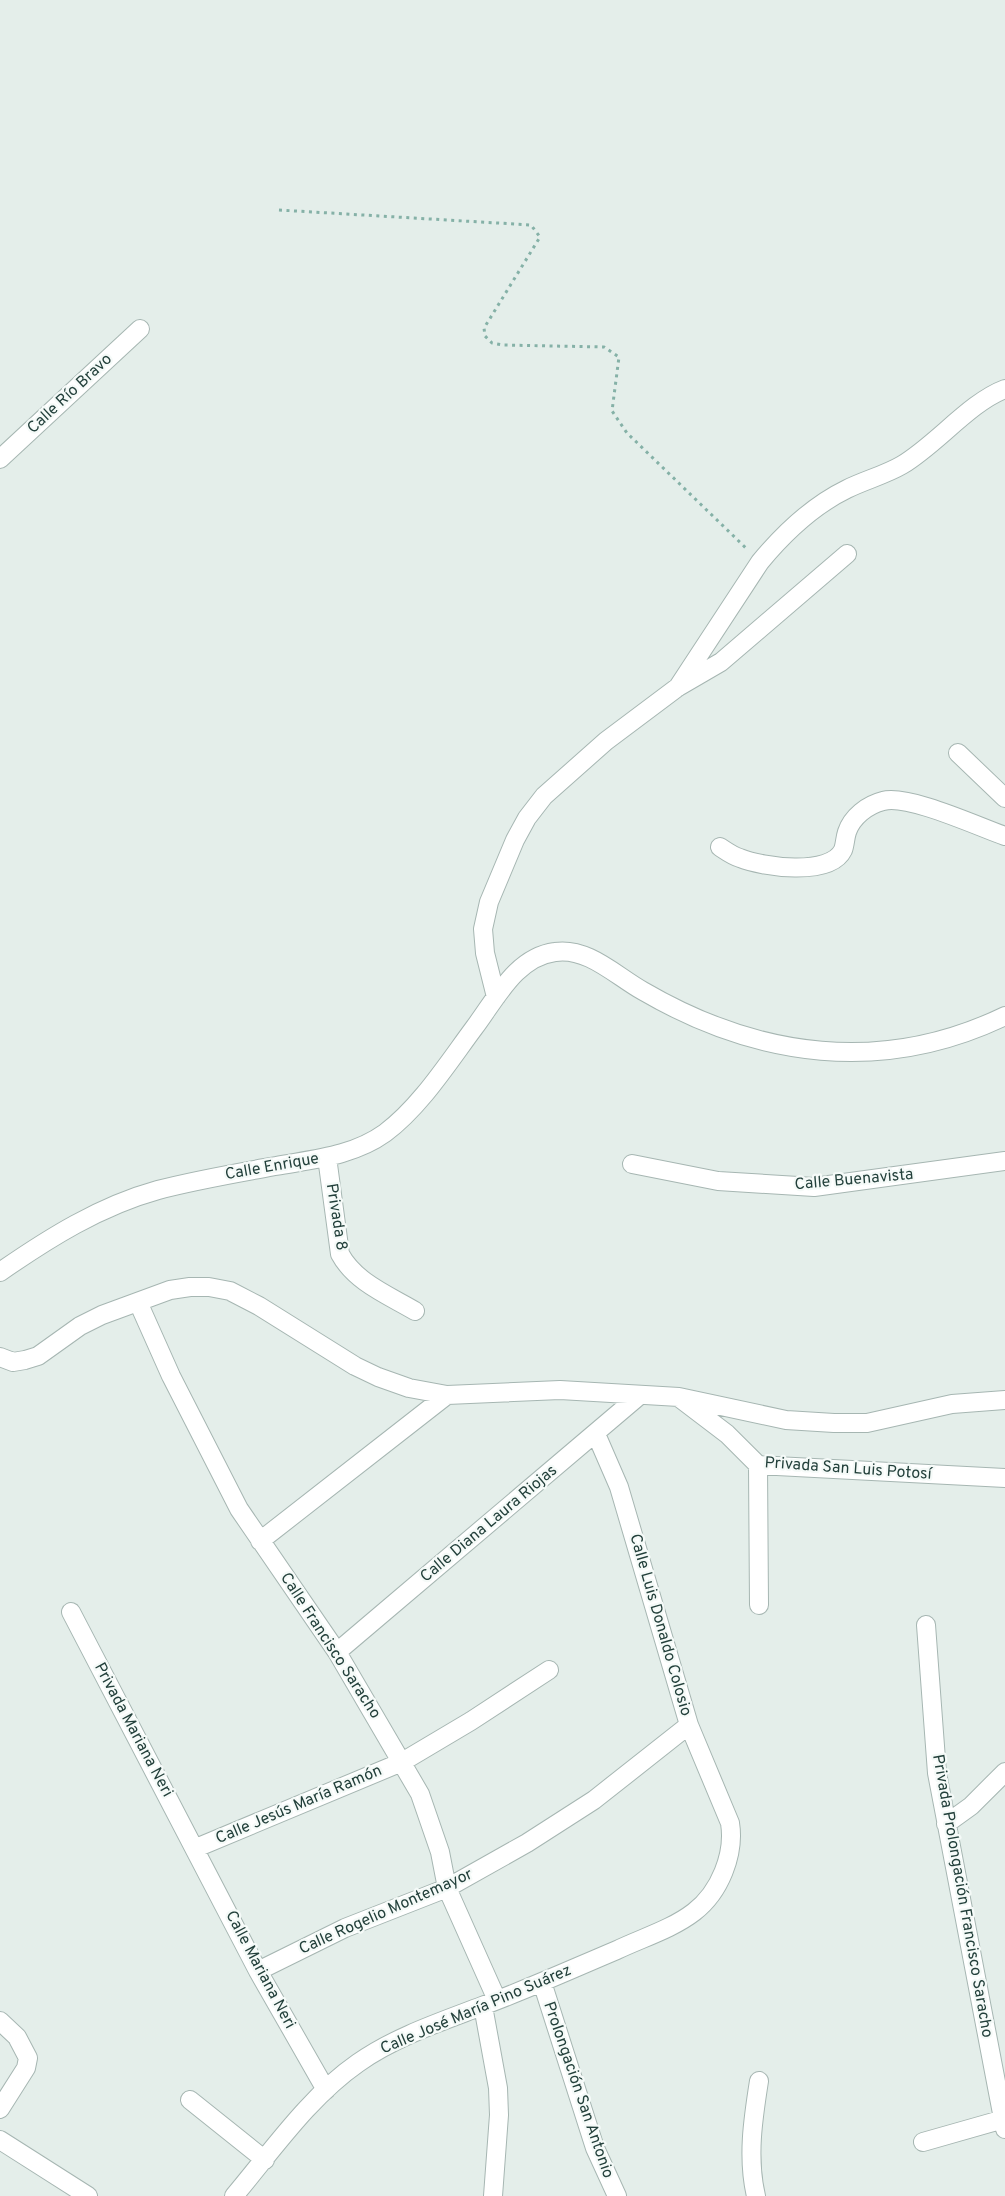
<svg xmlns="http://www.w3.org/2000/svg" width="1005" height="2196" font-family="Overpass,sans-serif">
  <style>
    .lines { fill: none; stroke-linecap: round; stroke-linejoin: round }
    .minor-casing { stroke: #a6b6b2; stroke-width: 20 }
    .path { stroke: #85b1a7; stroke-width: 3; stroke-dasharray: 3 4.5; stroke-linecap: butt }
    .minor { stroke: #fff; stroke-width: 18 }
    .labels { text-anchor: middle; dominant-baseline: central; stroke-width: 4.5; stroke-linejoin: round; paint-order: stroke }
    .street-label { font-size: 16px; fill: #23403b; stroke: #f5faf8 }
  </style>
  <rect width="100%" height="100%" fill="#e4eeea"/>
  <g class="lines">
    <defs>
      <path id="minor" d="M0,459l140,-130
        M678,687l82,-125c24,-29 54,-57 87,-73 18,-9 38,-14 55,-24 34,-20 68,-63 103,-76
        M958,753l47,45
        M720,847c6,4 13,9 20,11 22,9 90,19 103,-8 2,-5 2,-12 4,-18 5,-15 20,-27 36,-31 25,-7 96,26 122,35
        M496,997l-11,-44 -2,-24 6,-27 26,-62 12,-22 17,-22 62,-55 72,-54 43,-25 126,-108
        M327,1157l13,97c15,28 48,41 75,57
        M632,1164l86,17 96,6 191,-26
        M0,1272c49,-34 100,-66 158,-82 38,-10 79,-17 118,-24 38,-7 77,-10 109,-33 35,-26 63,-70 89,-105 22,-29 42,-71 81,-76 33,-5 61,24 88,39 115,67 240,84 362,25
        M138,1302l33,74 68,133 98,143 83,142 20,58 7,36 50,112
        M0,1357l13,5 12,-2 13,-4 42,-30 22,-11 68,-25 20,-3h19l21,4 29,15 96,60 23,11 31,11 38,7 113,-5 119,7 107,23 48,3h33l85,-19 53,-4
        M681,1399l46,35 31,31 247,13
        M758,1465l1,140
        M260,1541l187,-146
        M71,1612l187,359 68,119
        M926,1625l11,148 68,356
        M337,1652l303,-257
        M946,1824l25,-18 34,-34
        M196,1848l206,-86 69,-41 78,-51
        M258,1971l87,-43 102,-40 80,-45 67,-43 95,-75
        M542,1982l53,166 22,48
        M483,2006l15,82 1,27 -6,81
        M0,2021l17,16 11,21 -2,10 -26,41
        M190,2100l75,60
        M0,2140l88,56
        M923,2142l81,-23
        M234,2196c38,-45 75,-99 124,-133 37,-26 82,-41 124,-57 46,-17 90,-37 135,-56 25,-12 55,-21 77,-38 26,-20 41,-58 36,-89l-41,-98 -70,-238 -23,-53
        M756,2196c-9,-38 -3,-77 3,-115"/>
    </defs>
    <use href="#minor" class="minor-casing"/>
    <path class="path" d="M279,210l252,15 9,12 -51,83 -5,8 1,8 7,7 11,2 101,2 15,10 -7,54 15,22 121,117"/>
    <use href="#minor" class="minor"/>
  </g>
  <g class="labels">
    <g class="street-label">
      <text transform="translate(70 394) rotate(-43)">Calle Río Bravo</text>
      <text transform="translate(272 1167) rotate(-10)">Calle Enrique</text>
      <text transform="translate(854 1180) rotate(-5)">Calle Buenavista</text>
      <text transform="translate(336 1217) rotate(81)">Privada 8</text>
      <text transform="translate(848 1469) rotate(4)">Privada San Luis Potosí</text>
      <text transform="translate(489 1524) rotate(-40)">Calle Diana Laura Riojas</text>
      <text transform="translate(660 1625) rotate(74)">Calle Luis Donaldo Colosio</text>
      <text transform="translate(330 1646) rotate(57)">Calle Francisco Saracho</text>
      <text transform="translate(133 1730) rotate(62)">Privada Mariana Neri</text>
      <text transform="translate(299 1805) rotate(-23)">Calle Jesús María Ramón</text>
      <text transform="translate(962 1896) rotate(80)">Privada Prolongación Francisco Saracho</text>
      <text transform="translate(386 1912) rotate(-24)">Calle Rogelio Montemayor</text>
      <text transform="translate(260 1970) rotate(62)">Calle Mariana Neri</text>
      <text transform="translate(476 2010) rotate(-23)">Calle José María Pino Suárez</text>
      <text transform="translate(578 2090) rotate(71)">Prolongación San Antonio</text>
    </g>
  </g>
</svg>
